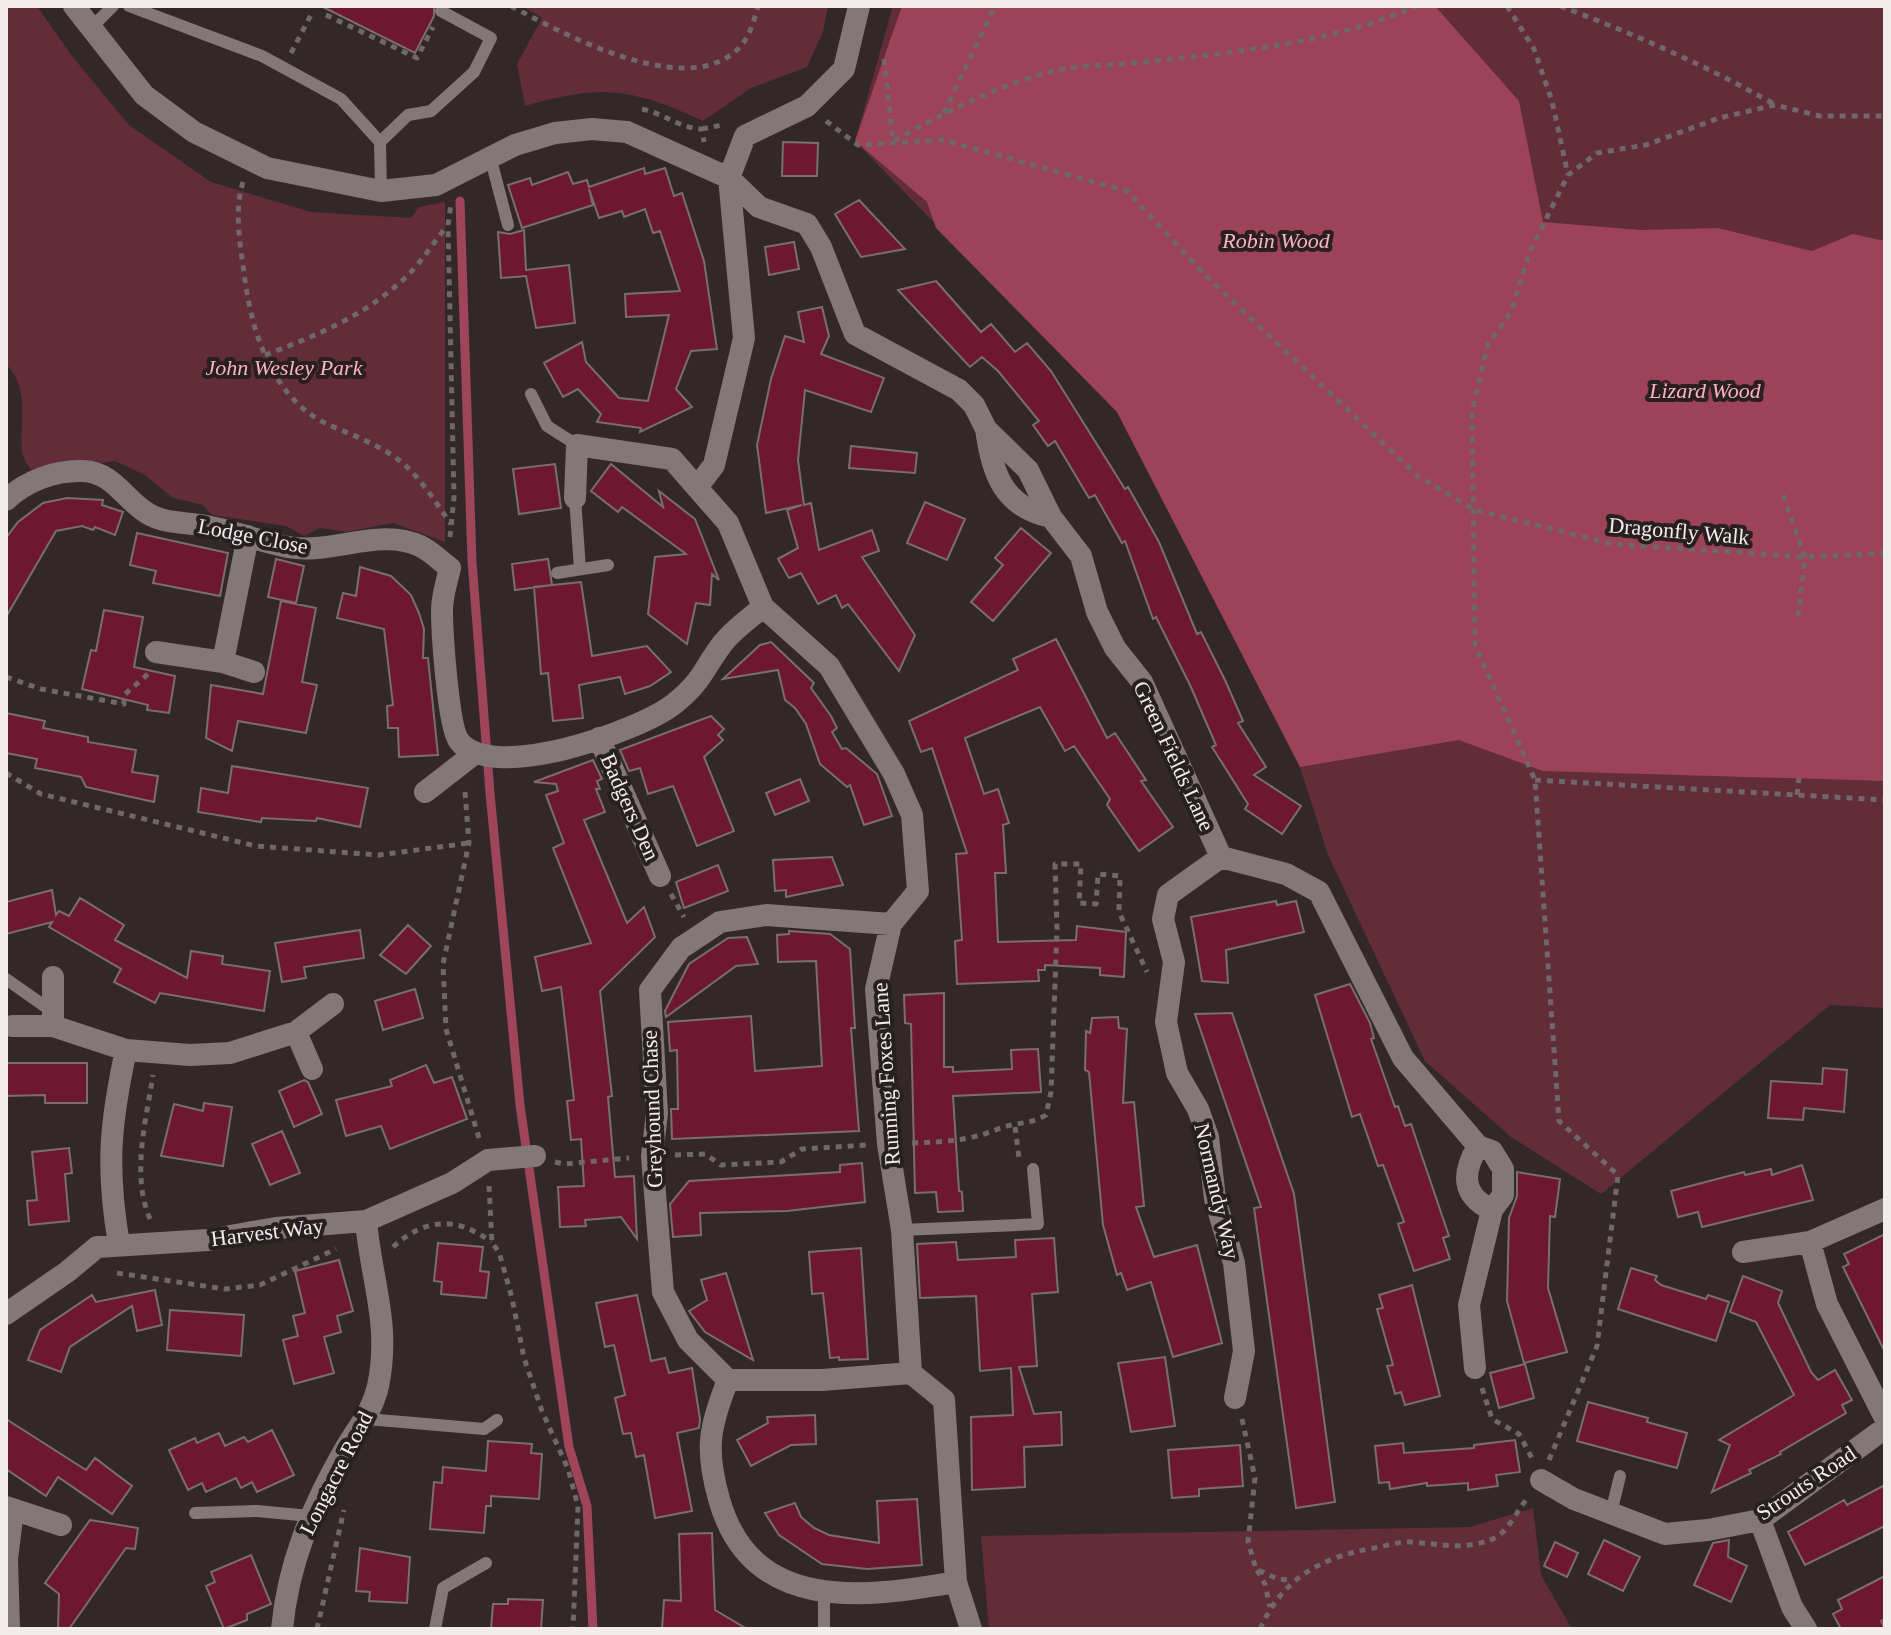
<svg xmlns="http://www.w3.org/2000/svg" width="1891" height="1635" font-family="'Times New Roman',serif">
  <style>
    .green { fill: #622c39 }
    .forest { fill: #9c4259 }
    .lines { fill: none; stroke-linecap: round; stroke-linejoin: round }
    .stream { stroke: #9e445b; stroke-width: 9 }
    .building { fill: #6e1733; stroke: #796e6f; stroke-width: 2 }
    .path { stroke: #706769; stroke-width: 5; stroke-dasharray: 6 6; stroke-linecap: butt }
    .service { stroke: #837779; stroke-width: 12 }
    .minor { stroke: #837779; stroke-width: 22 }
    .labels { text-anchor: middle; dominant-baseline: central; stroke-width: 8; stroke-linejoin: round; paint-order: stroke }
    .park-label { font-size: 22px; font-style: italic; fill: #ffb2c1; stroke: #281f20 }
    .street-label { font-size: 22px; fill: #f3eced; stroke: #281f20 }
  </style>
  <rect width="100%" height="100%" fill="#32282a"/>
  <path class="green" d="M6,6h31l35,50 57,69 82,57 100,30 100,6 8,-11 26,-5v340l-52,-19 -47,9 -26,-4 -16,8 -18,-10 -74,-11 -9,-10 -30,-7 -28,-23 -30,-14 -81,13c-5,-7 -11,-15 -12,-23 -3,-31 9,-61 -16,-87z
    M522,6h306l-5,26 -16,35 -56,21 -48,33c-70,-33 -104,-37 -178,-15l-8,-42 25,-46z
    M893,6h992v1002l-55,-3 -229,189 -90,-57 -86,-76 -97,-206 -28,-88 -183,-355 -262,-271z
    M1533,1508l8,67 31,54h-583l-8,-93 489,-9z"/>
  <path class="forest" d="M902,6h533l84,95 24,121 97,8 78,-2 94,23 41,-17 32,7v540l-342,-10 -84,-31 -159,27 -183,-355 -181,-184 -9,-26 -72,-61z"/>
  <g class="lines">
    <path class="stream" d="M460,201l12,360 18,232 30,312 49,342 18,59 6,123"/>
  </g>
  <path class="building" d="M321,6h113v10l-19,37z
    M783,142l35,1 -1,33h-35z
    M644,168l1,6 20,-6 9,28 8,-3 22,68 13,88 -26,2 -15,38 16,18 -52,25 1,-4 -44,-6 4,-8 -23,-25 -15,8 -19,-34 38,-21 4,20 33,36 29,3 21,-86 -43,2 -1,-23 55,-3 -20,-60 -7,2 -8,-24 -21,8 -2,-6 -23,7 -10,-29 4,16 -71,23 -14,-43 22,-7 2,7 36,-13 5,12 14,-4 2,7z
    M859,200l46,49 -44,8 -26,-43z
    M524,230l2,40 43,-5 6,58 -39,5 -10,-52 -25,2 -3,-46 12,2z
    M794,242l5,27 -30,6 -4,-28z
    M936,281l45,51 10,-8 24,28 12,-9 24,28 74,118 3,-2 31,55 38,92 4,-2 24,48 18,41 -5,2 28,44 -12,8 47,31 -19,28 -37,-25 3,-5 -36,-57 4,-2 -26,-60 -34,-68 -3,2 -28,-78 -3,2 -27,-48 -6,3 -34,-57 -7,5 -15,-21 6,-4 -41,-50 -16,-14 -12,10 -72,-77z
    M822,307l7,29 -8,18 63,24 -13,34 -66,-22 -7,70 6,45 7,-2 8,47 53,-20 7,21 -17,6 53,78 -16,36 -51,-67 -6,4 -6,-13 -18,9 -17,-31 -12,5 -11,-19 20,-11 -11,-38 15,-5 -36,8 -9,-68 14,-66 14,-43 19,6 -6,-30z
    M851,446l66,7 -2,20 -66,-5z
    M555,464l6,44 -42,6 -6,-45z
    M611,464l52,43 -4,-16 36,28 24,61 -7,-6 -2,31 -14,-2 -9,41 -39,-30 7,-57 31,-3 -64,-47 -4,5 -27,-21z
    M67,498l36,2 -1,5 21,7 -8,23 -20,-8 -2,3 -11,-4 -26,5 -50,86v-79l12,-16 25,-19z
    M925,502l40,17 -18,41 -40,-17z
    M1021,528l30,25 -58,68 -22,-19 32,-37 -8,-7z
    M137,533l91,20 -8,43 -67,-13 3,-12 -26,-6z
    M276,559l28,7 -8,37 -28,-6z
    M548,559l4,26 -37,5 -3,-26z
    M360,567l31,9 20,19 8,18 5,16 -1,29h5l10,97 -39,2 -1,-29h-10l-1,-22 6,-1 -9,-76 -47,-11 6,-25 13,3z
    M581,582l11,74 55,-10 24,26 -21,14 -25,8 -5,-17 -41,8 4,33 -30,3 -5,-48 -7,1 -7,-87z
    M281,601l35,7 -14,74 15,3 -11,48 -68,-12 -6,30 -26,-13 5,-53 52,9z
    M104,610l39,7 -9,50 41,9 -6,37 -22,-3 1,-5 -66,-16 9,-39 5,1z
    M1056,639l51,99 8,-5 31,47 -5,1 32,46 -34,24 -32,-46 3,-6 -36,-53 -9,5 -25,-44 -75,31 19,56 14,-5 11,34 -6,2 3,48h-11l3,69 78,-2 1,-14 49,6 -2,45 -24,-2v-7l-55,-3v5h-7l1,11 -82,3 -2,-43 7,-1 -6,-86 11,-1 -35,-105 -11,4 -12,-31 109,-51 -5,-11z
    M771,642l43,41 -3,5 20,28 6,12 -5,4 10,17 4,-1 31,26 15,42 -28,9 -14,-40 -3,2 -27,-23 -14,-40 -11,-16 -10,-8 -7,-30 -55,9 37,-34z
    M6,713l39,8 -2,7 45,9v5l48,8 -4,22 26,4 -4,26 -68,-15 -5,-10 -46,-9 2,-9 -31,-6z
    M711,716l13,13 -6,6 5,5 -19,17 30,74 -37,15 -24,-60 -25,8 -8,-26 -11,3 -9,-21z
    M593,760l9,19 -5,2 3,8h-4l9,23 -21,8 43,103 17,-16 11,30 -55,54 12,105 -4,1 7,80 19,-1 3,63 -16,-22 -36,3 1,6 -26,1 -2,-40 26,-1 -3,-47 -10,1 -4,-39 7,-1 -13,-113 -19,4 -7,-34 56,-14 -38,-95 11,-5 -18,-48 12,-4 -2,-7 -22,-2z
    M232,766l136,22 -8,39 -43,-9 -1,3 -54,-3 -1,4 -63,-10 3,-24 27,5z
    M800,779l9,22 -34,14 -9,-22z
    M832,857l11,28 -57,12v-7l-11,1 -2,-31z
    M718,865l10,26 -44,17 -8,-26z
    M52,890l4,25 3,-4 10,5 11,-18 44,27 -9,15 72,38 4,-27 32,5 -1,8 48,7 -6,40 -104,-18 -5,10 -41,-21 7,-13 -72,-42 3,-5 -46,12v-32z
    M1276,901l1,4 19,-4 8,31 -78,18 2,33 -26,-2 -11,-64z
    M408,925l23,21 -25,28 -26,-19z
    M360,930l4,28 -60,9 2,11 -24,4 -7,-39z
    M789,931l41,3 20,15 5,79h-4l8,103 -187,8 -1,-30h7l-1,-59 -7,1 -2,-29 83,-6 4,55 67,-5 -6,-105 -38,1 -1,-27 12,-1z
    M747,937l11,27 -22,2 -70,51 -1,-6 24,-47 39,-26z
    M1350,984l20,39 4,15 -3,1 24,68 3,-1 7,20 6,-2 38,112 -6,2 7,21 -36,12 -16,-47 6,-2 -21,-57 -5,1 -18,-52 -8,3 -37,-122z
    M415,989l8,29 -40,12 -8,-29z
    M944,993v74h9v5l59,-3 -1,-19 27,-1 3,43 -88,4 6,95 3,1 1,19 -25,1 -2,-20 -21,1 -4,-169 -6,-1 -1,-28z
    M1232,1013l62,181 41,308 -39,6 -42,-300 7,-1 -66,-193z
    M1118,1017l1,11 8,1 -4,74 11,-1 10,104 -8,1 18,50 43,-12 25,98 -49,14 -22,-75 -24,8 -6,-17 -4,2 -14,-50 -14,-153 -4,-2 1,-39 4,2 2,-15z
    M6,1063h81v40h-42v-8l-39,1z
    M426,1065l8,18 18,-6 15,42 -77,30 -9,-23 -35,10 -10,-36 56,-14 -2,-6z
    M1823,1068l24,2 -3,42 -40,-4 -1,12 -35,-2 3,-37 51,3z
    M304,1080l4,2 14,32 -28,13 -15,-36z
    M204,1103l28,4 -9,59 -62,-10 13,-52 29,7z
    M282,1131l18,42 -30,12 -18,-41z
    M69,1148l3,25 -7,1 4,47 -40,4 -2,-24 10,-1 -5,-48z
    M862,1163l3,39 -78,9 -87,2 1,22 -28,2 -3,-33 19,-23 151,-9v-7z
    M1802,1165l11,35 -111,27 -4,-15 -20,5 -7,-26 73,-19 1,3 26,-6 1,6z
    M1517,1172l43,7 -5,38 -5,-1 -2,72 19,64 -43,11 -17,-62 2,-83 8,-22z
    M1885,1234v118l-42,-85 6,-3 -5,-10z
    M1054,1238l4,54 -26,2 5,72 -18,1 15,47 27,-2 1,33 -38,2 1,40 -53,3 -1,-73 42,-2 -2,-47 -31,3 -4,-75 -56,2 -3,-54 39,-2 2,18 58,-3 -1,-17z
    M438,1243l45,4 -3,24 9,1 -3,26 -45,-4 1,-12 -8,-1z
    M861,1248l7,111 -29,1v-3l-9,1 -7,-65 -11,1 -3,-42z
    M339,1260l14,51 -16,5 4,16 -17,5 10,36 -40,11 -11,-44 15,-4 -5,-20 12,-3 -10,-42z
    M1631,1268l26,8 -2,4 6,5 45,14 2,-4 21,7 -13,39 -98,-32z
    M726,1273l27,87 -48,-28 -16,-21 18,-11 -6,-20z
    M1743,1276l39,15 -4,12 33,69 7,8 17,-10 17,30 -10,5 4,8 -66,39 1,2 -32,16 2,3 -39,19 18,-47 -11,-5 75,-45 -38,-73 -26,-10z
    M1412,1285l28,111 -35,9 -4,-13 -6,2 -3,-11 -5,-17 6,-1 -16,-56 6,-1 -4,-13z
    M155,1290l7,35 -25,6 -5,-25 -62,41 -9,25 -33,-12 12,-30 52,-35 4,7z
    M637,1295l14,66 14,-3 4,15 23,-5 8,51 -1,9 -22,5 15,78 -37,7 -11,-63 -8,2 -5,-24 -8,1 -8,-36 10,-3 -11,-50 -9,2 -9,-44z
    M170,1310l74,5 -3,41 -74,-6z
    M1165,1357l10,69 -44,6 -13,-69z
    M1525,1364l9,34 -35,10 -9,-35z
    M1588,1402l60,16 -1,4 40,11 -10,35 -100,-27z
    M815,1415l1,29 -25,1 -40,21 -14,-26 31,-17 -1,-6z
    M6,1419l80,51 9,-12 37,28 -20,28 -54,-37 -12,19 -40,-27z
    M272,1430l22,45 -37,17 -5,-10 -11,6 -5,-10 -30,14 -4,-9 -14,7 -19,-40 26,-12 2,5 22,-10 6,13 19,-9 4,5z
    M1515,1440l5,32 -24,3 2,11 -30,4v-7l-41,3v-3l-37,6 -1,-7 -10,1 -4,-37 28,-3 1,10 70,-5v-3z
    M488,1441l44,3 -1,9 11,1 -3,45 -48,-3v10h-5l-2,27 -54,-4 4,-47 8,1 1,-16 43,4z
    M1240,1445l3,41 -44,3v7l-27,2 -4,-48z
    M1885,1485v41l-80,39 -17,-33 56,-32 3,5z
    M917,1499l5,66 -55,4 -45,-5 -43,-29 -14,-22 30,-10 6,14 13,11 15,7 50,8 -2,-42z
    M90,1520l48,8 -3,21 -9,-1 -57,81h-11l1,-35 -14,-11z
    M712,1533l3,77 32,19h-85l2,-29 17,1 -2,-67z
    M1604,1540l36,17 -17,34 -35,-17z
    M1729,1540l-1,17 19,9 -16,36 -37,-17 19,-42z
    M1555,1542l23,11 -11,24 -23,-11z
    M360,1548l50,9 -3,46 -38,-2 1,-9 -14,-1z
    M251,1555l20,49 -24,10v6l-23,9 -18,-43 9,-4 -4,-10z
    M1885,1576v43l-4,2 4,8h-44l-8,-15 9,-5 -4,-9z
    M508,1599l35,1 -2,29h-50l2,-25h15z"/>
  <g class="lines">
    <path class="path" d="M511,6c51,27 166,90 221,48 16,-11 21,-30 26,-48
      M1507,6l27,43 18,52 16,74
      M1560,6c74,28 145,59 214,98
      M326,15l91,43 16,-31
      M291,53l21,-40
      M884,59l9,82c47,-26 98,-52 149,-67 32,-10 70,-8 103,-12 92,-10 187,-19 272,-56
      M642,109c23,5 37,19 60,20l2,13
      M944,113l51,-107
      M826,121l32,24 85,-5 184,51 79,85 212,200 57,34 137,34 193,13 80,-4
      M702,129l20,-4
      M243,182c-9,29 -3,61 1,91 7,56 26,122 81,150 28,13 63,24 85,47 16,16 28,36 41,54
      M265,355c53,-20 102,-40 143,-80 14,-14 26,-33 39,-49
      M1783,495l22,62 -7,59
      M450,537l4,-40 -6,-272 3,-21
      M6,677l35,12 83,15v-9l24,-21
      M6,773l35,21 215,52 123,9 90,-12
      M1535,780l350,20
      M465,792l4,51 -26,121 3,65 33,109
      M1797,795l2,-17
      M671,894l13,23
      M1015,1127l4,31
      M912,1143c31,-1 57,-2 86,-14 16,-7 32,-4 48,-14l5,-23 6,-163 -2,-65h26l-2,39 17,1 2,-30 22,2 -1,36 28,60
      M675,1155l30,-1 16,11 60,-3 21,-13 64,-4
      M555,1162l9,2 65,-6
      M489,1186l3,57 7,9 13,46 12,60 18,53 26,58 10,37 -5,123
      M150,1219c-19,-44 -4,-98 3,-144
      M393,1247c32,-29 64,-31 98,-5
      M117,1273l108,16 35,-4 76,-36
      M1482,1388l10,31 27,15 14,26
      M1242,1419l13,59 -7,64 8,27 22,10 13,1
      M1549,1460l48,-114 21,-171 -59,-54 -24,-341 -60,-135 -3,-233 16,-68 23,-32 19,-61 38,-76 29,-22 49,-8 73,-27 56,-13 45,11h65
      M1257,1570l8,14 5,23
      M317,1629l27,-119
      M1260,1629c23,-51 61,-72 114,-81 12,-2 25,-7 37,-6 30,2 55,9 84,-4 12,-6 23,-28 31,-38"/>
    <path class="service" d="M129,6l133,50 79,43 39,43 1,49
      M91,28l22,-22
      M380,142l28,-27 23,-4 43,-39 17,-34 -50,-27
      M491,160l17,65
      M531,394l16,32 30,19
      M575,498l5,71
      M557,573l51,-8
      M6,979l47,33
      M902,1230l136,-6 -5,-55
      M367,1419l117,10 13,-9
      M195,1513l62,-2 53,5
      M1611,1513l9,-37
      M435,1629l8,-41 43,-25
      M824,1629v-38"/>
    <path class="minor" d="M74,6l70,89 50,37 73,36 114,23 55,-6 79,-40 40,-12 37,-4 35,3 102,46 30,29 48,17 14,23 34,87 104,56 15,15 12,24 42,41 23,47 30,39 16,56 18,36 27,34 79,175 65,17 33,18 84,166 75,88 14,5 11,18v26l-11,15 -23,95 6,63
      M986,429c6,44 17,78 65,88
      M698,486l16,-21 30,-127 -15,-160 16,-42 62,-30 37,-37 15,-63
      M575,498l2,-53 95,14 56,64 35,84 66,59 65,108 18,41 6,76 -27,33 -15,65 12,155 14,86 9,143 33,27 12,182 15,47
      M6,500c20,-19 49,-30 77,-29 30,1 41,28 64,42 17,11 39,9 59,13 28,5 55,16 82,21 43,8 92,-20 132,-1 11,5 20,15 30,22 -3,13 -8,28 -8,42 0,21 6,117 17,131 33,43 180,-10 215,-37 29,-23 29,-35 49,-61 11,-14 27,-25 40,-36
      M156,652l67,10 31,10
      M223,662l25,-126
      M599,738l61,138
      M425,792l49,-38
      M1221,857l-53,38 -5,24 11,43 -8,60 11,51 21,36 10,28 7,62 19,64 10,88 -9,47
      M891,924l-125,-9 -46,7 -39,26 -31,42 7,123 -5,43 11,136 25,48 40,40h94l89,-7
      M53,977v49
      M12,1026h41l73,24 64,5 40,-2 66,-21 37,-28
      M296,1032l16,37
      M1478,1146c-16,27 -17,49 14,64
      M1810,1242l17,62 58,114
      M119,1244c-13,-76 -9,-120 7,-194
      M1743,1252l67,-10 75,-33
      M6,1314l61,-42 30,-25 111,-7 68,-12 90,-7 86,-38 36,-23 47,-4
      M728,1380c-19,47 -23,70 -9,119 32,115 145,99 237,83
      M1541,1480l33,19 91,35 43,-4 52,-10 125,-92
      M6,1507l55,18
      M1760,1520l32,87 14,22
      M9,1629l-2,-70 6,-49
      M282,1629c6,-65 30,-122 62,-178 13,-23 28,-38 34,-65 13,-62 -7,-106 -12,-165"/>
  </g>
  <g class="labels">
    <g class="park-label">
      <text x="1276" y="240">Robin Wood</text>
      <text x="284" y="367">John Wesley Park</text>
      <text x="1705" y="390">Lizard Wood</text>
    </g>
    <g class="street-label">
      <text transform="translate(1679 531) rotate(5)">Dragonfly Walk</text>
      <text transform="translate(253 536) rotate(11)">Lodge Close</text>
      <text transform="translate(1174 756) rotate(65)">Green Fields Lane</text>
      <text transform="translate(630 807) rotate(66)">Badgers Den</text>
      <text transform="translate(886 1074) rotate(-94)">Running Foxes Lane</text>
      <text transform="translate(652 1109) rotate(-92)">Greyhound Chase</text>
      <text transform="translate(1217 1191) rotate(77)">Normandy Way</text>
      <text transform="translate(267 1232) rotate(-7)">Harvest Way</text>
      <text transform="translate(336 1473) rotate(-63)">Longacre Road</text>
      <text transform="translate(1806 1483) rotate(-34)">Strouts Road</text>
    </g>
  </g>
  <rect width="1891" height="1635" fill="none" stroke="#f3eced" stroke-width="16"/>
</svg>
